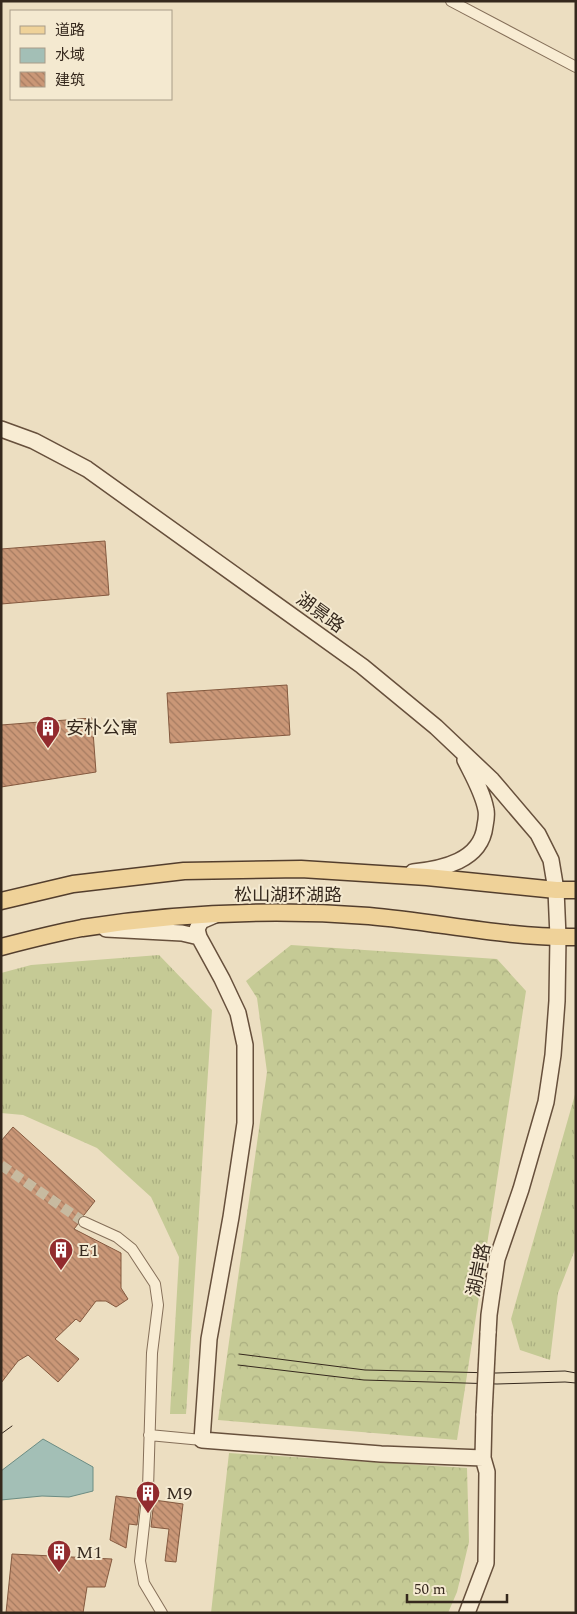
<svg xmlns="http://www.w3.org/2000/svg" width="577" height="1614" font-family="Spectral,'Noto Sans SC',serif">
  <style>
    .grass { fill: url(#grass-tufts) }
    .forest { fill: url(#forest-crowns) }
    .water { fill: #a3bfb6; stroke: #6b8c83 }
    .building { fill: url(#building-back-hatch); stroke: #84593f }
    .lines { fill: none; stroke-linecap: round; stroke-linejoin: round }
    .street-tunnel { stroke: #c7baa0; stroke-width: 10; stroke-dasharray: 10 5; stroke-linecap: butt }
    .street-casing { stroke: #856f59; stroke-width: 12 }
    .secondary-casing { stroke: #67503c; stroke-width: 18 }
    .primary-casing { stroke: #533e2d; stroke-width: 19 }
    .street { stroke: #f8ecd3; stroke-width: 10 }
    .secondary { stroke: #f8ecd3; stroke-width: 15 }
    .primary { stroke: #efd299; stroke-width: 16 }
    .tram { stroke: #35281d; stroke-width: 1 }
    .secondary-bridge-casing { stroke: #67503c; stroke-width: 18; stroke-linecap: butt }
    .secondary-bridge { stroke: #f8ecd3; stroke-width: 15 }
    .labels { text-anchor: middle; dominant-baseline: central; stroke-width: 4; stroke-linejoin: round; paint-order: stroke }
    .street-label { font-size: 18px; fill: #35281d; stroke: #f4e9d0 }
    .poi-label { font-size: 18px; fill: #35281d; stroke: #f4e9d0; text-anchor: start }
  </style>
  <defs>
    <pattern id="grass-tufts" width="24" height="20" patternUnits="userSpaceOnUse" patternTransform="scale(1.25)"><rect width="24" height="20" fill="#c5ca95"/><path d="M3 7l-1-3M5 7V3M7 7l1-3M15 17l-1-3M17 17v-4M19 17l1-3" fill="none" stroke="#aaae80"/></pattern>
    <pattern id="forest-crowns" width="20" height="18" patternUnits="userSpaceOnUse" patternTransform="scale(1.25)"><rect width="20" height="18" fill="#c5ca95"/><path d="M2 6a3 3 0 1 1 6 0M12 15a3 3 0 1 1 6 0" fill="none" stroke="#aaae80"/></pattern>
    <pattern id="building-back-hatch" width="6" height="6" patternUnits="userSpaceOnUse" patternTransform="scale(1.25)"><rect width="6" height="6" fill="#ca9777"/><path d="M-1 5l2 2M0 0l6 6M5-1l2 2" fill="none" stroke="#a57b61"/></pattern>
  </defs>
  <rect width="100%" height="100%" fill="#ecdec1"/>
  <path class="grass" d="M159,955l53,55 -26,404h-16l9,-157 -28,-60 -54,-49 -74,-33 -22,-2v-140l30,-8z
    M576,1091v156l-18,46 -8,67 -30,-10 -9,-31z"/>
  <path class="forest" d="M291,945l206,14 29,32 -69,449 -239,-20 49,-348 -10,-74 -11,-17z
    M229,1453l238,15 2,74 -12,50 -9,21h-237z"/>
  <path class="water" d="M43,1439l50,28v24l-24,6 -27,-1 -41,4v-29z"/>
  <path class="building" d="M105,541l4,54 -108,9v-55z
    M287,685l3,50 -120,8 -3,-50z
    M92,718l4,54 -95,15v-62z
    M13,1127l82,74 -11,14 -6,4v5l-4,5 47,24v35l7,11 -12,8 -10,-6h-10l-16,21 -4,-3 -21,20 24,20 -21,23 -30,-27 -10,6 -17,22v-242z
    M116,1496l24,3 -3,26 -8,-1 -3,24 -16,-8z
    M154,1500l29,4 -7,58 -11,-1 4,-32 -18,-2z
    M12,1554l100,5 -7,28h-18l-4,26h-77z"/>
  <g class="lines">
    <path class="street-tunnel" d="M1,1165l83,57"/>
    <defs>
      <path id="street" d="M451,1l125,66
        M84,1222l33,15 15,12 23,35 3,21 -6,48 -4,136 -8,72 4,22 18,30
        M149,1435l53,5"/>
      <path id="secondary" d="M1,429l33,12 53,28 275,197 74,61 56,53 46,54 13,26 5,30 2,47 -1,64 -4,54 -7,47 -25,87 -24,70 -8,56 -1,18
        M413,872c29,-3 68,-11 72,-46 1,-5 2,-11 1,-16 -3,-17 -13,-34 -21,-50
        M215,915l-14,6 -4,8 2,8 23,42 16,34 7,32v78l-14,94 -22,122 -7,101 179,14 102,4
        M106,929l76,4 17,4
        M467,1613l19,-50 1,-91 -4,-14 1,-44"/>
      <path id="primary" d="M1,901l72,-17 111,-13 117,-2 126,8 129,13h20
        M1,947c27,-7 54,-14 81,-19 94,-15 192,-19 287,-12 69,6 138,22 207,21"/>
    </defs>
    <use href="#street" class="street-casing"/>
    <use href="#secondary" class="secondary-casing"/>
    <use href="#primary" class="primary-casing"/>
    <use href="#street" class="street"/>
    <use href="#secondary" class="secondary"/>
    <use href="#primary" class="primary"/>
    <path class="tram" d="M239,1354l126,16 131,3 69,-2 11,2
      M238,1365l126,15 133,4 68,-2 11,1
      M1,1434l11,-8"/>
    <defs>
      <path id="secondary-bridge" d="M484,1414l4,-81"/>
    </defs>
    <use href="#secondary-bridge" class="secondary-bridge-casing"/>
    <use href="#secondary-bridge" class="secondary-bridge"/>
  </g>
  <defs>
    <symbol id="building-pin" viewBox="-11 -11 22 30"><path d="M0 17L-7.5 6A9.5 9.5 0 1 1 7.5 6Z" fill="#922b2e" stroke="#f4e9d0"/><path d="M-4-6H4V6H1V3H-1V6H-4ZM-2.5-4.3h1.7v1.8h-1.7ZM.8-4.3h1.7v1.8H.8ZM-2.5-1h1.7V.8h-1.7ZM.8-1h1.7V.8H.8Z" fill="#fff"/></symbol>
  </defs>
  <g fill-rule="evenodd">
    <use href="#building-pin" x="34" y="714" width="28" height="38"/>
    <use href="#building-pin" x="47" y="1236" width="28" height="38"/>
    <use href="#building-pin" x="134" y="1479" width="28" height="38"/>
    <use href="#building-pin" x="45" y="1538" width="28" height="38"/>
  </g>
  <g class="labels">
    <g class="street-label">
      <text transform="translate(320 613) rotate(36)">湖景路</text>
      <text x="288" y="895">松山湖环湖路</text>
      <text transform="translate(479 1270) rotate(-78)">湖岸路</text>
    </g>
    <g class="poi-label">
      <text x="66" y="728">安朴公寓</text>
      <text x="78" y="1250">E1</text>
      <text x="166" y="1493">M9</text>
      <text x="76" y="1552">M1</text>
    </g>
  </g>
  <rect width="577" height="1614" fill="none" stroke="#35281d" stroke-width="5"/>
  <rect x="10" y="10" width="162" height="90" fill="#f4e9d0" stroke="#a89c88"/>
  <rect x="20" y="26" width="25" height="8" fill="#efd299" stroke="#a89c88"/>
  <text x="55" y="35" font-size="15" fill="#35281d">道路</text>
  <rect x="20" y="48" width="25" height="15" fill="#a3bfb6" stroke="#a89c88"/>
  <text x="55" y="60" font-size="15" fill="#35281d">水域</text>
  <rect x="20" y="72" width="25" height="15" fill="url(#building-back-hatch)" stroke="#a89c88"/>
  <text x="55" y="85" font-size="15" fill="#35281d">建筑</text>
  <path d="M407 1594v8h100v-8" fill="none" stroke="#35281d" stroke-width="2.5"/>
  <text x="414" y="1594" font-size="15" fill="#35281d" stroke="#f4e9d0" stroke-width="4" paint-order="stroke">50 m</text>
</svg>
